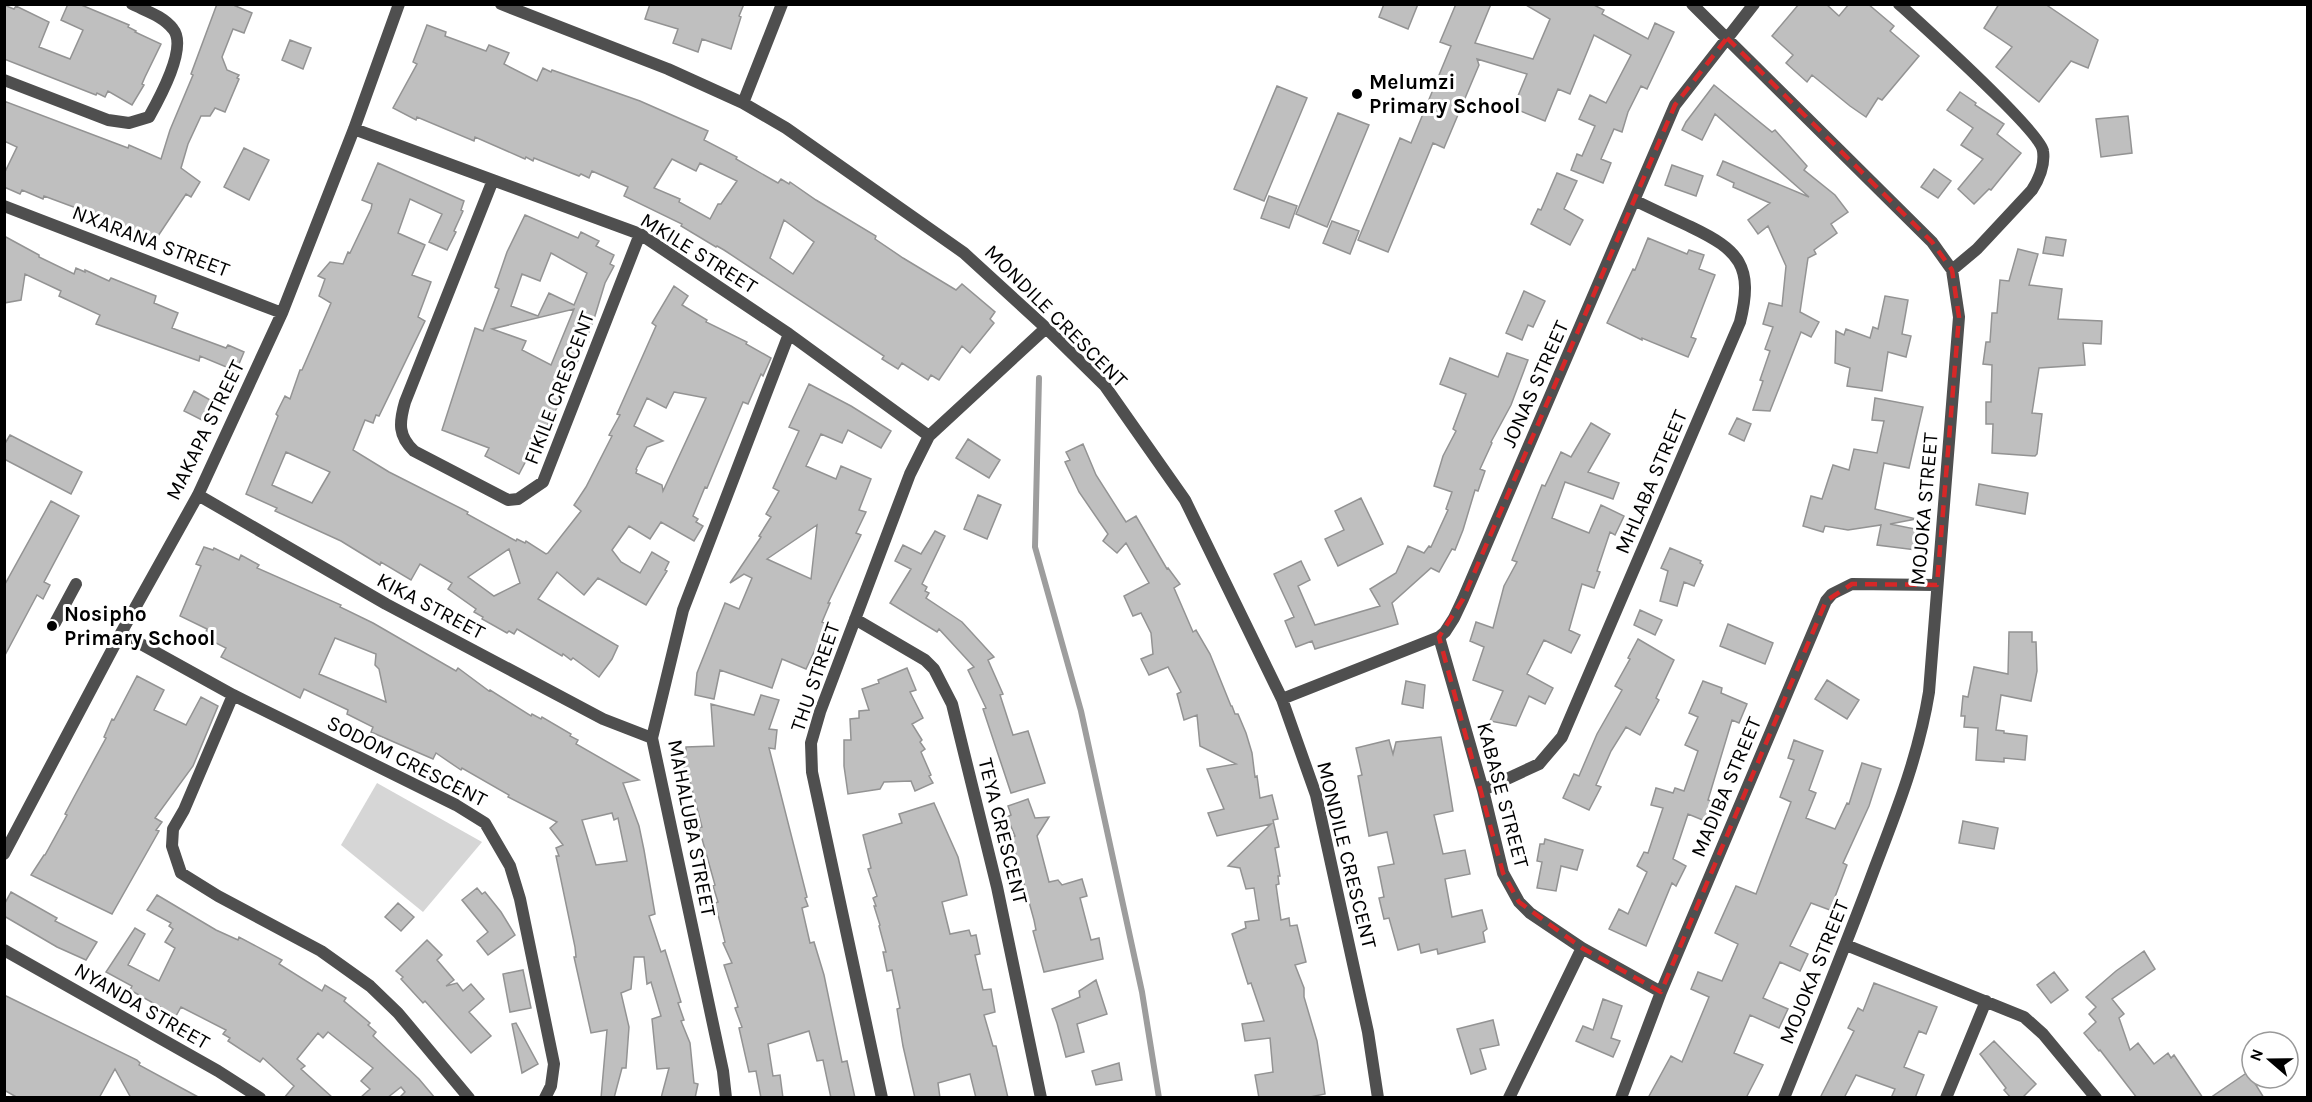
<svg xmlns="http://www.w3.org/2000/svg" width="2312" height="1102" font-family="Karla,sans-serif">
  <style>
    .green { fill: #d6d6d6 }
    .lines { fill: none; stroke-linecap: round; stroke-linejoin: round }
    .stream { stroke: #9d9d9d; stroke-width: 6 }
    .building { fill: #bfbfbf; stroke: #939393; stroke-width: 1.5; fill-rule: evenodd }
    .service { stroke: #4f4f4f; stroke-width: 12 }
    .minor { stroke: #4f4f4f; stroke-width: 12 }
    .marked { fill: none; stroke: #d62828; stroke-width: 4.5; stroke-dasharray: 12 8; stroke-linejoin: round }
    .poi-dot { fill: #000; stroke: #fff; stroke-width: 2 }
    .labels { text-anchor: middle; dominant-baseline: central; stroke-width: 6; stroke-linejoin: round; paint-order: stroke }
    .poi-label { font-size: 21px; font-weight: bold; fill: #000; stroke: #fff; text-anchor: start }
    .street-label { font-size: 21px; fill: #000; stroke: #fff }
  </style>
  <rect width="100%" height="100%" fill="#fff"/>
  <path class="green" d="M377,783l105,59 -59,70 -82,-67z"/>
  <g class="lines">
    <path class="stream" d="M1039,378l-4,169 46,164 61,281 17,106"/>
  </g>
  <path class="building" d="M68,4h11l50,21 -1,2 8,4 -1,1 26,12 -16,33 -3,7 2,1 -12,20 -24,-14 -3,6 -8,-4 -1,2 -92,-36v-54l10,4 2,-3 33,16 -10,25 31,12 13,-29 -22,-10z
    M217,4h14l21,9 -8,20 -11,-4 -11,28 5,13 12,5 -2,3 2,1 -14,33 -10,-4 -5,8h-9l-13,28 -7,24 19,14 -9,15 -5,-3 -30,45 -43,-14 1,-3 -70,-26 -1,3 -21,-9 -2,4 -16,-7v-13l13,-27 -13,-6v-40l116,44 8,3 1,-3 32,14 9,-29 23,-55 -2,-1z
    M650,4h94l-5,12 2,1 -10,32 -29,-10 -4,13 -25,-9 5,-14 -33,-10z
    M1384,4h34l-10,25 -29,-12z
    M1456,4h35l-16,39 58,16 17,-40 -26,-15h68l12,6 -2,4 46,25 7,-16 19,9 -27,57 -6,-3 -13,26 -6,20 -8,-3 -13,30 10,4 -8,20 -32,-13 6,-16 5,2 13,-30 -16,-7 11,-24 16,8 25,-48 -37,-20 -24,59 -12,-5 -13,32 -32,-13 14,-34 -50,-15 2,6 -35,83 -11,-5 -45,109 -30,-12 42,-102 11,5 40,-97 -11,-4z
    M1799,4h27l13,12 10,-12h19l26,22 -4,5 29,25 -37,44 -4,-2 -12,19 -16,-11 -38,-31 -5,7 -21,-19 7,-8 -21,-19z
    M1999,4h46l53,36 -10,28 -17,-7 -32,41 -43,-35 16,-20 -28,-19z
    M427,25l19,7 -1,4 41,15 3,-6 20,8 -5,11 33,17 6,-13 8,4 1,-2 88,31 68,30 -4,9 33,17 -1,2 42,24 3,-4 8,5 1,-2 26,18 60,36 -1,3 28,19 53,32 6,-6 33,28 -5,7 4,4 -24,30 -8,-7 -23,34 -8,-5 -3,5 -26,-17 -4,6 -16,-10 2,-3 -160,-106 -7,-4 -1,1 -35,-21 1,-2 -58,-28 4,-9 -36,-16 -3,7 -8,-4 -2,2 -45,-18 -1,3 -7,-4 -1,2 -50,-22 -1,4 -57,-24 -1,3 -23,-12 24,-44 -4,-2zM672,159l24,12 4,-8 37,18 -16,23h-3l-8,15 -31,-17 1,-3 -26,-11zM784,220l30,22 -21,32 -23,-16z
    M290,40l21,8 -8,21 -21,-9z
    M1714,85l58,47 3,-2 32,36 -3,4 31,25 13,17 -17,12 6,9 -23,17 2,4 -8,4 -8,54 19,10 -8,15 -10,-5 -31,79 -17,-1 10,-29 -3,-1 10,-29 -5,-2 8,-22 -10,-3 6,-21 13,3 4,-40 -18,-40 -10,8 -10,-14 22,-17 -37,-16 1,-4 -17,-8 6,-14 86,36 -94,-83 -13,26 -20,-10 4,-8z
    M1277,86l30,12 -43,103 -30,-12z
    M1960,92l16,11 -1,2 29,19 -7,10 24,19 -30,37 -2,-1 -15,15 -16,-15 25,-30 -22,-14 12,-17 -26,-18z
    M1338,113l31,12 -42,102 -31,-13z
    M2128,116l4,37 -31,4 -5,-38z
    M244,148l25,12 -20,40 -25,-13z
    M378,163l86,38 -3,9 2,1 -9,20 2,1 -9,18 -18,-8 13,-28 -32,-15 -12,34 27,12 -13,30 19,7 -13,35 7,4 -46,95 -3,-1 -3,8 -8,-3 -12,30 36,22 79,40 -1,2 49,27 1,-2 8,4 1,-2 20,13 2,-1 33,-42 -7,-6 12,-18 26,-51 -3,-1 11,-20 -3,-1 39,-88 -4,-3 22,-37 14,10 -6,9 25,15 -1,2 41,20 -1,2 25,14 -8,18 -2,-2 -13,30 -5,-2 -36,86 -2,-1 -12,29 5,3 -2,3 7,4 -9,15 -33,-19 -11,17 -21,-13 -17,24 9,12 19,11 12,-21 17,10 -4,8 2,1 -21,34 -48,-27 -14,17 -27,-23 -19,27 80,47 -6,13 -13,18 -26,-19 -2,2 -8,-6 -1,2 -45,-27 -3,5 -5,-3 -2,2 -25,-14 1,-2 -9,-5 2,-3 -28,-20 4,-6 -32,-19 -9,16 -30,-18 -1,3 -39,-24 -66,-30 2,-3 -31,-14 32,-78 -2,-2 9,-18 5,3 10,-29h2l29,-67 -12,-7 6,-17 -7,-3 12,-14 13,2 5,-12 2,1 21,-44 1,-5 -10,-4zM674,392l32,6 -43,93 -1,-6 -26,-12 1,-3 -1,-1 11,-22 16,-6 -29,-15 13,-28 19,10zM286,452l44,20 -18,31 -40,-18zM509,549l11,34 -26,13 -26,-19z
    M1672,165l31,11 -7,20 -31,-11z
    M1934,169l17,12 -13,17 -17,-11z
    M1557,173l20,8 -13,28 19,11 -13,25 -39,-21 7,-15 3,1z
    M1269,196l28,10 -8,22 -28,-10z
    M525,215l53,23 3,-6 18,9 -3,5 18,9 -4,9 4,2 -9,17 -11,36 -28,72 -26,48 -2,-1 -19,36 -34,-18 4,-8 -47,-18 33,-102 8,3 16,-42 -4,-2 12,-35zM551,253l36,20 -13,32 -25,-12 -11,23 -27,-10 11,-32 18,7zM574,309l-23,56 -29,-15 4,-9 -34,-12z
    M1332,221l27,10 -9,23 -27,-11z
    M4,236l35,19v2l35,17 2,-6 9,4v-2l24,11 2,-3 45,18 -2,7 24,10 -6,15 54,20 2,-3 16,7 -8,19 -36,-15 -1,5 -103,-37 4,-9 -41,-19 2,-5 -36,-17 -4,26 -17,3z
    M2046,237l20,3 -3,16 -20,-3z
    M1648,238l39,16 2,-4 15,5 -5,14 16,6 -24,62 5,2 -8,18 -46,-19v2l-35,-17 26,-54 2,1z
    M2018,249l20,5 -9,31 33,4 -4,30 44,2 -1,23 -18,-1 2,22 -46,3 -7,45 10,1 -5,40 -2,2 -43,-3 1,-29h-7v-22h5l1,-37 -9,-1 3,-22h4l2,-29h5l3,-33 9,1z
    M1524,291l21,10 -12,26 -5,-2 -6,15 -16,-7z
    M1885,296l23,4 -6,34 9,2 -5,21 -18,-5 -6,39 -35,-5 3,-18 -15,-5 1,-32 8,4 2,-6 24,9 3,-11 5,2z
    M1507,353l21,7 -17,45 -20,37 1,1 -12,26 5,2 -7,20 -3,-1 -12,40 -8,20 -3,-1 -13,23 -8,-4 -39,35 6,21 -83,25 -3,-8 -16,6 -11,-26 9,-4 -20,-43 27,-13 9,19 -12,6 17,39 65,-19 -10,-17 26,-16 12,-27 16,7 5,-7 2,1 17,-37 -2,-1 6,-17 -18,-6 9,-30 13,-25 -3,-2 13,-35 -26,-10 10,-26 48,19z
    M809,384l42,22 40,25 -10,17 -33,-18 -6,13 -21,-9 -15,32 30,13 5,-13 30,13 -12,31 7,2 -10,21 5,2 -33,68h2l-8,19 5,2 -21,45 -24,-10 -10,29 -52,-18 -6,29 -19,-4 2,-22 28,-70 14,6 13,-31 -8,-4 -14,9 31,-46 -2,-1 12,-19 -5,-3 13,-23 -6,-3 26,-57 -10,-4zM817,525l-6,54 -44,-20z
    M194,391l18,10 -10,19 -18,-9z
    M1875,398l48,9 -14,61 -25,-5 -9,46 41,10 -26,5 30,6 -4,20 -39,-5 4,-20 -33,5 -23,-4 -2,6 -20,-6 8,-30 11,3 11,-34 16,5 5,-21 23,4 7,-32 -12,-1z
    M1737,418l14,6 -7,17 -15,-7z
    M1591,423l19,11 -22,38 31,11 -6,16 -48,-17 -13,36 37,15 12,-28 23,11 -9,19 -5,-3 -13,39 3,1 -6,16 -12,-4 -13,46 11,5 -9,18 -27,-13 -17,34 26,14 -8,16 -16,-8 -13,30 -26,-5 13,-30 -30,-11 11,-33 -14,-6 6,-19 17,6 11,-42 13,-24 -5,-2 30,-75 3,1 16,-34 10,5z
    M10,435l72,37 -11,22 -67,-35v-14z
    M968,439l32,21 -11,18 -33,-20z
    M1083,444l13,31 30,47 10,-6 31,53 1,-1 12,16 -6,4 19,44 3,-2 14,24 21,52h1l3,8h3l8,19 6,20 3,24 2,-1 3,22 12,-3 6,24 -5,1 6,27 -4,1 5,28h-2l1,8 -3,1 5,35 8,-2 1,8 7,-1 9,37 -11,3 9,23v9l13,44 8,53 -20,4h-46l-4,-23 18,-3 -3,-34 -25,3 -3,-17 22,-3 -13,-38 -3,1 -16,-50 14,-6 -1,-6 14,-2 -5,-32 -8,1 -6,-21 -12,-2 43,-42 -54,12 -9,-23 16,-4 -17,-40 29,-5 -36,-18 -3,-31 -13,5 -7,-26 4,-2 -13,-25 -19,8 -8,-16 12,-5 -2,-21 -10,-20 -8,3 -9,-20 25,-13 -23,-40 -9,10 -14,-12 5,-7 -29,-42 -14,-30 5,-2 -4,-8z
    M1979,484l49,9 -3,21 -49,-9z
    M978,495l23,10 -14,34 -23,-10z
    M1361,498l22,46 -45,22 -13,-27 19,-9 -9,-19z
    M51,501l28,15 -35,66 6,3 -7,14 -6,-4 -33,62v-71z
    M935,531l10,5 -23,48 5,3 -2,4 4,2 -3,5 36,24 32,35 -6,3 15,34 -3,1 13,40 15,-4 17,52 -34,10 -28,-84 3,-1 -18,-38 6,-3 -35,-38 -2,3 -47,-29 21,-34 -16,-8 8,-16 18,9z
    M204,547l9,3 1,-2 25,12 2,-5 18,10 -2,3 84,37 -1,2 33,16 83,48 2,-3 31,23 1,-1 41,26 1,-2 9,5 1,-2 29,17 -1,2 8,4 -2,4 63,36 -16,3 16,43 5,24 11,64 -6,2 12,36 4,-2 16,52 -3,1 6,17 -3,1 9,22 4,40 4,1 -3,14h-34l8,-30 -12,1 -5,-50 9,-3 -10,-34 -4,2 -3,-27h-10l-3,32 -10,4 8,34 -3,41h-4l-8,30h-13l6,-68 -16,3 -17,-76h2l-1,-10 -19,-91h3l-3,-8 7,-3 -13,-17 7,-6 -49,-25 1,-2 -47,-27 -1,2 -25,-17 -3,6 -62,-27 2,-5 -26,-13 1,-4 -44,-21 -4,9 -79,-41 5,-9 -22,-11 3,-8 -27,-13 21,-50 -5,-2zM335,638l41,16 -1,11 4,4 7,33 -67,-28zM612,813l2,7 4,-2 9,43 -31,4 -14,-45z
    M1670,548l31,13 -1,2 3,2 -9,21 -10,-4 -7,24 -17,-5 8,-30 -7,-3z
    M1640,610l22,10 -7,15 -21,-10z
    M1728,624l45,19 -8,21 -45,-18z
    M2009,632h23v10h4l1,29 -6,30 -30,-6 -5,35 8,1v2l23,3 -2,24 -21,-2v4l-28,-2 2,-32 -14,-1 1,-11h-4l2,-20 5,1 6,-30 34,7z
    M1638,639l36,21 -18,38 3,2 -19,35 -14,-8 -15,24 -15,34 5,2 -12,23 -26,-12 11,-24 5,2 18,-42 25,-44 -7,-4 15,-27 -2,-1z
    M907,668l9,22 -6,2 13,26 -11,6 10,16 -2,2 5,7 -4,3 10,23 -2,1 4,7 -18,8 -4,-10 -27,1 -4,7 -32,5 -4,-28v-26h7l-1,-21 9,-1v-7l10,-1 -7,-21 17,-6 -1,-3z
    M137,676l27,14 -10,20 32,15 15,-28 17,9 -25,60 -38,52 7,4 -6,8 3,1 -47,83 -81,-39 13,-20h1l22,-40 -2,-1 9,-17 32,-59 -2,-1 8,-18 2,1z
    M1827,680l32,20 -12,19 -32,-20z
    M1406,681l19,4 -2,23 -21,-4z
    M1703,681l19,7 -1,5 26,11 -8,19 -7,-3 -24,80 9,3 -7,20 -22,-9 -15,45 13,7 -10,20 -4,-3 -26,63 -37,-17 10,-20 9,5 19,-42 -10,-6 7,-14 4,1 15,-45 -12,-3 5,-17 17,5 2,-5 9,3 14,-40 -13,-6 13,-28 -9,-4z
    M761,695l18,5 -10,29 8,1 -2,19 -6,-1 38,149 -2,1 3,8 -6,2 8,35 4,-1 10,33 18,87 5,-1 8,37h-24l-8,-38 -6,1 -8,-30 -41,13 5,32 7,-1 3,23h-22l-5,-27 -7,1 -10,-44 3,-1 -7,-19 3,-1 -14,-42 8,-2 -9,-20 2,-1 -10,-39 3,-1 -5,-16 2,-1 -16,-57 3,-1 -14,-53h-4v-18h2v-9l28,-1 -3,-42 43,11z
    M1441,737l12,74 -19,4 9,39 22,-4 5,24 -25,5 7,38 30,-7 5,19 -4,3 2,10 -47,12 -1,-5 -16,4 -2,-9 -21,6 -9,-32 -5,1 -5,-21 5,-1 -6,-30 16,-3 -7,-32 -18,4 -11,-60 4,-1 -6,-27 33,-8 4,14 3,-12z
    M1794,740l29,11 -14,39 7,3 -10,25 29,11 12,-26 2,1 13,-41 19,6 -12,37 -26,57 4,2 -17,45 -19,-7 -21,43 18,8 -8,17 -20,-9 -17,36 25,11 -9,19 -29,-13 -16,38 29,12 -17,33h-98l23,-42 11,6 27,-65 -18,-8 7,-17 24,9 16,-37 -23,-11 21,-47 20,8 35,-92 -11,-5 14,-37 -6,-2z
    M1028,799l7,19 14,-1 -12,19 12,46 9,-2 4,5 20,-6 5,17 -7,2 11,42 8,-2 4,21 -59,13 -11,-41 3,-1 -2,-10 -23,-83 4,-1 -8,-19 4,-2 -3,-9z
    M934,803l24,54 9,38 -25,7 8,32 19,-4 2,6 5,-1 4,19 -5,1 8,35 8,-1 4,23 -11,3 9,31h3l12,52h-32l-6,-24 -32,9 2,15h-25l-12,-52 -6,-37 3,-1 -8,-38 -5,1 -4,-19h3l-7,-26 1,-1 -6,-19h2l-3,-8 4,-2 -9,-27 3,-1 -8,-33 39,-12 -3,-9z
    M1963,821l35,7 -4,21 -35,-6z
    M1545,839l38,11 -6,20 -16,-4 -5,25 -19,-3 5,-26 -5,-1 3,-17h4z
    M477,888l5,6 3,-2 16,20 14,23 -27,20 -11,-14 11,-9 -26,-32z
    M11,892l46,26 -2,3 42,21 -11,18 -29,-13 -53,-31v-11z
    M157,895l59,35 22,10 1,-3 43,23 -3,4 43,27 3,-6 21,13 -2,3 26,22 -2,2 8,7 -3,4 46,43 16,19h-36l6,-6 -4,-5 -14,11h-27l10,-9 -9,-8 12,-13 -45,-36 -5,6 -5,-5 -21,26 8,7 -4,3 32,29h-49l10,-12 -31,-28 -3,4 -32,-21 2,-3 -7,-4 3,-4 -45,-23 -5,9 -46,-26 2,-4 -26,-14 29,-44 10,6 -17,31 31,16 16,-33 -10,-6 8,-13 -4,-3 2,-3 -24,-13z
    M398,903l16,14 -13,14 -16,-14z
    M427,940l15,15 -5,5 17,20 -8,6 11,-3 6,8 8,-7 13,15 -15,13 22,24 -20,17 -46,-52 -2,2 -22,-24 2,-2 -7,-6z
    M2144,951l11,18 -43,30 12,15 -5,4 11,32 8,-7 16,21 14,-11 3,5 3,-3 29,43h-66l-37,-48 -1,1 -15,-18 12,-11 -7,-8 7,-7 -10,-10 30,-26z
    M523,970l8,38 -21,4 -7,-38z
    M2054,972l14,18 -17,13 -14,-18z
    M1096,980l11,34 -30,10 7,28 -18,5 -9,-34 -5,-14 28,-12 -1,-6z
    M1874,983l63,24 -11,27 -7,-3 -15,36 20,8 -9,23h-24l4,-9 -39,-14 -12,23h-24l34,-67 -6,-3 10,-20 5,3z
    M4,995l133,65 3,3 -1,2 61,33h-69l-16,-29 -16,29h-81l-14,-8z
    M1603,999l19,7 -11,32 9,3 -7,16 -37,-16 7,-15 10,4z
    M1493,1020l6,25 -19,4 6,20 -15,5 -14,-45z
    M516,1023l22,41 -16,9 -10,-49z
    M1994,1041l42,43 -14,14h-11l-7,-8 2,-2 -26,-34z
    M1119,1063l3,17 -26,5 -4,-14z
    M2248,1072l16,26h-54z"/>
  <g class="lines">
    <path class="service" d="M55,623l21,-39"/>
    <path class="minor" d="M501,4l167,65 75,34 43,25 178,125 82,75 59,58 80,114 97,199 34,96 52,237 10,66
      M1692,4l240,238 20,28 7,47 -30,375c-10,62 -32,118 -54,175 -29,78 -60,154 -91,231
      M1899,4c22,20 142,128 144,147 2,14 -4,28 -11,39l-55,59 -25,21
      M4,80l104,40 21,3 20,-6c10,-18 39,-70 24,-88 -10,-13 -27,-18 -41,-25
      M743,103l39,-99
      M354,129l286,105 149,100 140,102
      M493,180l-88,222c-6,21 -7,34 9,49l94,49 10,-1 25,-17 97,-248
      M4,206l278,107
      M198,495l188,109 217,115 49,19
      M855,619l70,41 9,9 18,35 45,183 44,211
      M121,633l112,62 223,110 29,18 25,43 10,33 34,165 -3,22 -6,12
      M1439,637l44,153 20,83 16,29 11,11 52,35 79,44
      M233,695l-49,115 -11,19 -1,17 9,27 37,23 103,55 49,35 28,27 71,85
      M1282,699l157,-62 6,-5 9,-14 9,-19 212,-494 79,-101
      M1483,790l56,-26 23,-27 178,-415c14,-56 -1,-72 -49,-95 -19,-9 -37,-17 -55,-26
      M4,854l117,-221 77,-138 84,-182 72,-184 45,-125
      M1846,945l178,72 19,17 53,64
      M4,950l214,121 42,27
      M726,1098l-3,-27 -71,-333 31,-128 106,-276
      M882,1098l-70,-326 -1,-29 9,-31 90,-238 19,-38 117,-108
      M1509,1098l73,-150
      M1621,1098l40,-106 165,-391 6,-7 20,-10 85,1
      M1946,1098l40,-97"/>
  </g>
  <path class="marked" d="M1727,38l205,204 20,28 7,47 -22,268 -85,-1 -26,17 -165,391 -79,-44 -63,-46 -16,-29 -64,-236 24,-38 212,-494z"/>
  <g class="poi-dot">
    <circle cx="1357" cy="94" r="6"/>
    <circle cx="52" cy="626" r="6"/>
  </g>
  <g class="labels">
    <g class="poi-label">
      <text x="1369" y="82">Melumzi<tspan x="1369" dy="24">Primary School</tspan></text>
      <text x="64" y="614">Nosipho<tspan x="64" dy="24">Primary School</tspan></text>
    </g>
    <g class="street-label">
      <text transform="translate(151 241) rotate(21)">NXARANA STREET</text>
      <text transform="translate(699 253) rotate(32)">MKILE STREET</text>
      <text transform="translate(1056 316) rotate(45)">MONDILE CRESCENT</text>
      <text transform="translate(1535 384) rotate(-66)">JONAS STREET</text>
      <text transform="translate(559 388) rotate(-69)">FIKILE CRESCENT</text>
      <text transform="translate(205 430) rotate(-64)">MAKAPA STREET</text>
      <text transform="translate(1651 482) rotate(-67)">MHLABA STREET</text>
      <text transform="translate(1924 509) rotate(-85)">MOJOKA STREET</text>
      <text transform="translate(431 606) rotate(28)">KIKA STREET</text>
      <text transform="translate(815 677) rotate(-71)">THU STREET</text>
      <text transform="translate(407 761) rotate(27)">SODOM CRESCENT</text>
      <text transform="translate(1726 787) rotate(-67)">MADIBA STREET</text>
      <text transform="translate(1503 795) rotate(75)">KABASE STREET</text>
      <text transform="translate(692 828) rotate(79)">MAHALUBA STREET</text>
      <text transform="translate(1003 831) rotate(76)">TEYA CRESCENT</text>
      <text transform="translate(1347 855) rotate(76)">MONDILE CRESCENT</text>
      <text transform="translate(1814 972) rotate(-68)">MOJOKA STREET</text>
      <text transform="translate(142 1006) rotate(30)">NYANDA STREET</text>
    </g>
  </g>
  <rect width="2312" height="1102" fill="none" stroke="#000000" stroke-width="12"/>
  <g transform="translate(2270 1060) rotate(290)"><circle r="28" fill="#ffffff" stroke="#999999" stroke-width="1.5"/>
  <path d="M0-4.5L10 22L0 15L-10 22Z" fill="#000000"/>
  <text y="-9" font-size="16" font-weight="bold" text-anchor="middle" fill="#000000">N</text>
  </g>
</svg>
